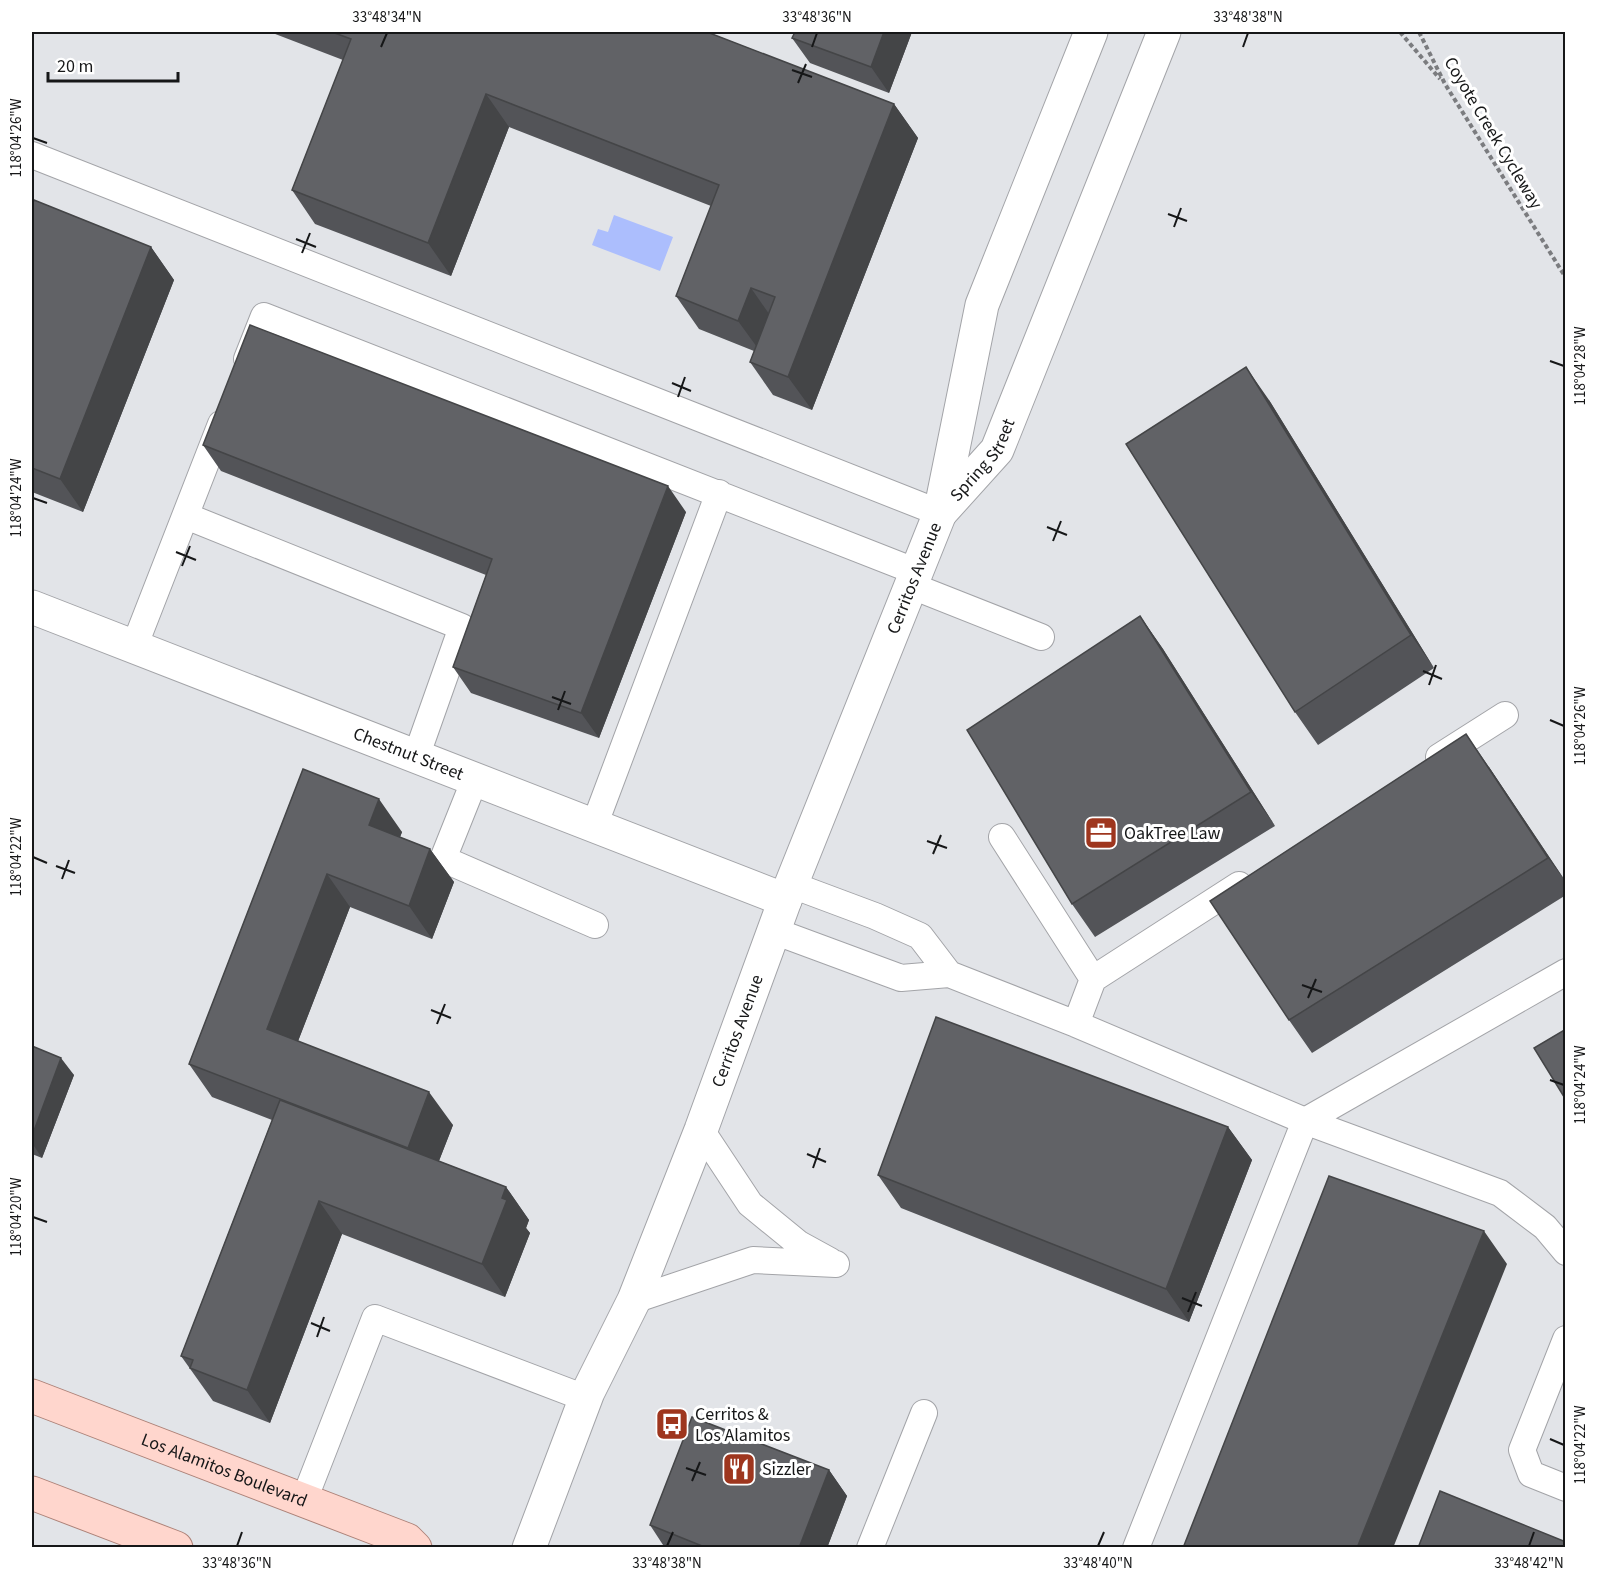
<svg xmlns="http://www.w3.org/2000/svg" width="1597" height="1579" font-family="'Source Sans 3',sans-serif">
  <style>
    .water { fill: #acbefd }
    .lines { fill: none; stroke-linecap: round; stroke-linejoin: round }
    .service-casing { stroke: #a3a4a8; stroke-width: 28 }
    .minor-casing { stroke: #a3a4a8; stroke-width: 35 }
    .secondary-casing { stroke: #a3a4a8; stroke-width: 35 }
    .primary-casing { stroke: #ad8278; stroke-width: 35 }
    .path { stroke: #7b7c7f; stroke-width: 4; stroke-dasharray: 4.5 3; stroke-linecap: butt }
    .service { stroke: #fff; stroke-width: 26 }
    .minor { stroke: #fff; stroke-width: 33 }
    .secondary { stroke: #fff; stroke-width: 33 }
    .primary { stroke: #ffd6cd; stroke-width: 33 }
    .wall { fill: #535458 }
    .shaded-wall { fill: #444547 }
    .building { fill: #616266; stroke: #444547; stroke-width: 1.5 }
    .ticks { fill: none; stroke: #161718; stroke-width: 2 }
    .labels { text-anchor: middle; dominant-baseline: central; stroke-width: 6; stroke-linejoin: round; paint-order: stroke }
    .street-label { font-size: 18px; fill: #161718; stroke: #fff }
    .poi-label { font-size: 18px; fill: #161718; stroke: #fff; text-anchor: start }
    .neatline { fill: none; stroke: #161718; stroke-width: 2 }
    .ticks-label { font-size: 15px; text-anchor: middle; fill: #161718 }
  </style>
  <rect width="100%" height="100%" fill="#e2e4e8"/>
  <path class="water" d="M614,215l59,22 -13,34 -68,-26 6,-16 10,3z"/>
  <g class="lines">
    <defs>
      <path id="service" d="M32,155l908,358
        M247,359l17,-43 653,256
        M186,516l276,111 -46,130
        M912,586l129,51
        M134,647l87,-223
        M1439,757l66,-42
        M475,779l-32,80 152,66
        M594,826l125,-333
        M1002,837l91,142
        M792,885l83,31 45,20 29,38
        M774,931l127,47 48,-4 127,50 229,97 195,72 45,34 21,25
        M1076,1024l17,-45 146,-94
        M701,1130l49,74 49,40 31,17
        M634,1300l119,-40 83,4
        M1566,1339l-44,111 9,24 35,14
        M304,1500l71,-182 210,80
        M870,1548l54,-135
        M1136,1548l169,-427 261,-149"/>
      <g id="minor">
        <path id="s1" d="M32,607l753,293"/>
      </g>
      <g id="secondary">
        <path id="s2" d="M942,511l55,-61 167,-418"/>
        <path id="s3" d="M529,1548l59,-156 46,-92 67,-170 84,-230 155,-387 42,-208 109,-273"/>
      </g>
      <g id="primary">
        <path id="s4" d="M32,1396l375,144 8,8"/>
        <path d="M32,1493l144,55"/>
      </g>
    </defs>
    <use href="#service" class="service-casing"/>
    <use href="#minor" class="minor-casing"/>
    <use href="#secondary" class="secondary-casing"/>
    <use href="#primary" class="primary-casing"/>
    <path class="path" d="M1400,32l40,47
      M1419,32l26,52 121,194"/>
    <use href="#service" class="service"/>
    <use href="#minor" class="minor"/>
    <use href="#secondary" class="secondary"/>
    <use href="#primary" class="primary"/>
  </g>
  <path class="wall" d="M270,32h437l187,72 24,34 -106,272 -39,-15 -23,-33 4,-11 -55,-22 -23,-33 35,-90 -202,-79 -58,149 -136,-52 -23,-34 51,-130z
    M790,32h122l-23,61 -79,-30 -18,-25 2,-5z
    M32,205l119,42 23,33 -91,232 -51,-20z
    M1269,400l165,268 -116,77 -23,-33z
    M203,445l483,67 -87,226 -128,-45 -18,-26 33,-92 -265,-104z
    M1140,616l23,33 112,177 -180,111 -23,-33z
    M1489,767l77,115v13l-254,158 -23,-33z
    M303,769l99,63 -2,5 30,12 24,33 -22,57 -82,-32 -52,134 155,84 -14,36 67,26 23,33 -3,8 4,5 -25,64 -163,-63 -72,189 -57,-22 -32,-45 91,-236 -60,-23 -23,-33z
    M32,1046l42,29 -32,83 -10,-4z
    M1228,1127l24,33 -63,162 -288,-114 -23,-33z
    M829,1470l18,26 -20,52h-162l-15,-23z"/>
  <path class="shaded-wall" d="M884,32h28l-23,61 -18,-26z
    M486,94l23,33 -58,149 -23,-33z
    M894,104l24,34 -106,272 -24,-33z
    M151,247l23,33 -91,232 -23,-33z
    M751,288l23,33 -12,33 -24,-33z
    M1246,367l23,33 165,268 -23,-33z
    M668,486l18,26 -87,226 -18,-25z
    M1140,616l23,33 112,177 -24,-34z
    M1466,734l23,33 77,115 -18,-24z
    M379,799l23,33 -10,26 -23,-33z
    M430,849l24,33 -22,57 -23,-33z
    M327,874l23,33 -60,155 -23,-33z
    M61,1058l13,17 -32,83 -10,-15v-7z
    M429,1092l24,33 -22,56 -23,-33z
    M1228,1127l24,33 -63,162 -23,-33z
    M506,1187l23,33 -3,8 4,5 -25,64 -23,-33z
    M319,1201l23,33 -72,189 -23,-33z
    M1484,1231l23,33 -114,284h-36z
    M829,1470l18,26 -20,52h-28z"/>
  <path class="building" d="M332,32h375l187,72 -106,273 -38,-15 25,-65 -24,-9 -13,33 -62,-25 43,-111 -233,-91 -58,149 -136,-53 59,-151z
    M795,32h89l-13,35 -79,-29z
    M34,200l117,47 -91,232 -28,-11v-263z
    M250,325l418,161 -87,227 -128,-46 39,-108 -289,-114z
    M1246,367l165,268 -116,77 -169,-268z
    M1140,616l111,176 -179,112 -105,-174z
    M1466,734l82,124 -259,162 -79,-119z
    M303,769l76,30 -10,26 61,24 -21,57 -82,-32 -60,155 162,63 -21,56 -219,-84z
    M936,1017l292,110 -62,162 -288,-114z
    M1566,1029v71l-32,-52z
    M32,1046l29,12 -29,78z
    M280,1100l226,87 -4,11 5,2 -25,64 -163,-63 -72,189 -57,-22 3,-8 -12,-4z
    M1329,1176l155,55 -127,317h-174z
    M692,1417l137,53 -30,78h-92l-57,-23z
    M1440,1491l126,51v6h-148z"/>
  <path class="ticks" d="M381,47l6,-14M812,47l5,-14M1243,47l5,-14M792,70l20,7M798,83l8,-19M33,138l14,5M1168,214l19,7M1174,227l7,-19M296,239l20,8M302,253l8,-20M1550,361l14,5M672,383l19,8M678,397l7,-20M33,498l14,5M1047,527l20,8M1053,541l8,-20M176,552l20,8M182,566l8,-20M1423,671l19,8M1429,685l7,-20M552,697l19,7M558,710l7,-19M1550,720l14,6M927,841l20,7M933,854l8,-19M33,857l14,6M56,866l19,7M62,879l7,-19M1302,985l20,7M1308,998l8,-19M431,1010l20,8M437,1024l8,-20M1550,1080l14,5M807,1154l19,8M813,1168l7,-20M33,1217l14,5M1182,1298l20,8M1188,1312l8,-20M311,1323l19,8M317,1337l7,-20M1550,1439l14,6M686,1468l20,7M692,1481l8,-19M237,1546l5,-14M667,1546l6,-14M1098,1546l6,-14M1529,1546l5,-14"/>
  <defs>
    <symbol id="office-square" viewBox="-11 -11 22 22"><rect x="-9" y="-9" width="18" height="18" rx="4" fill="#9e361e" stroke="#fff"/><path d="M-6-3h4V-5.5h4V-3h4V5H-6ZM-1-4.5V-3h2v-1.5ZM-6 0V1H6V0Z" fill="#fff"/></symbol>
    <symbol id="bus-square" viewBox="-11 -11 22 22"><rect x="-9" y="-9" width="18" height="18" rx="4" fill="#9e361e" stroke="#fff"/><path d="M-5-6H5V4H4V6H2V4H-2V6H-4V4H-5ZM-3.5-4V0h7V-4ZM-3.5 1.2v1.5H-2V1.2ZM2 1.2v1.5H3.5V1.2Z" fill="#fff"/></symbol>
    <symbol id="restaurant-square" viewBox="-11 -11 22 22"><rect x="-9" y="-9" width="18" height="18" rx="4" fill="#9e361e" stroke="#fff"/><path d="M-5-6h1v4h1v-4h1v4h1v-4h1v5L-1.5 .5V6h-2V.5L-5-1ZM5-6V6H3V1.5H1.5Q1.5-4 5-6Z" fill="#fff"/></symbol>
  </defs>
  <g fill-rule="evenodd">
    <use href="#office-square" x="1082" y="814" width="38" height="38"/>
    <use href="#bus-square" x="653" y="1405" width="38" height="38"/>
    <use href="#restaurant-square" x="720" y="1450" width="38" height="38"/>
  </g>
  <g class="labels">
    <g class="street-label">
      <text transform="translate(1493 133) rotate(59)">Coyote Creek Cycleway</text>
      <text stroke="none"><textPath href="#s2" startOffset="66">Spring Street</textPath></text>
      <text stroke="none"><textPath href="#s3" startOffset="1044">Cerritos Avenue</textPath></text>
      <text stroke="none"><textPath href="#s1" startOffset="404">Chestnut Street</textPath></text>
      <text stroke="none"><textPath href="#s3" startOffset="558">Cerritos Avenue</textPath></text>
      <text stroke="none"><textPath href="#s4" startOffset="206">Los Alamitos Boulevard</textPath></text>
    </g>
    <g class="poi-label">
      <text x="1124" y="833">OakTree Law</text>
      <text x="695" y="1414">Cerritos &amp;<tspan x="695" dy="21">Los Alamitos</tspan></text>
      <text x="762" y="1469">Sizzler</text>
    </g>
  </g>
  <rect width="1597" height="1579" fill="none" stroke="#ffffff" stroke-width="66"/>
  <path d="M48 72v9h130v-9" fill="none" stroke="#161718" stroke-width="3"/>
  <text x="57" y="72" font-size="18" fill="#161718" stroke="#ffffff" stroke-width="4.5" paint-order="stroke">20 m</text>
  <rect x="33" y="33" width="1531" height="1513" class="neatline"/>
  <g class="ticks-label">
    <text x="387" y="22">33°48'34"N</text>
    <text x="817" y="22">33°48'36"N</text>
    <text x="1248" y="22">33°48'38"N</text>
    <text transform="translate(16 138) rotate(-90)" y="5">118°04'26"W</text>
    <text transform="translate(1580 366) rotate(-90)" y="5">118°04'28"W</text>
    <text transform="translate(16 498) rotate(-90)" y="5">118°04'24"W</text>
    <text transform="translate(1580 726) rotate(-90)" y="5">118°04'26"W</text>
    <text transform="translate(16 857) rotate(-90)" y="5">118°04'22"W</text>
    <text transform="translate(1580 1085) rotate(-90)" y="5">118°04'24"W</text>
    <text transform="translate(16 1217) rotate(-90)" y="5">118°04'20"W</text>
    <text transform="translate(1580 1445) rotate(-90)" y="5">118°04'22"W</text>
    <text x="237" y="1568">33°48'36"N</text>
    <text x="667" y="1568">33°48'38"N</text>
    <text x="1098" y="1568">33°48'40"N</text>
    <text x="1529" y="1568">33°48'42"N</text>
  </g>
</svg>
